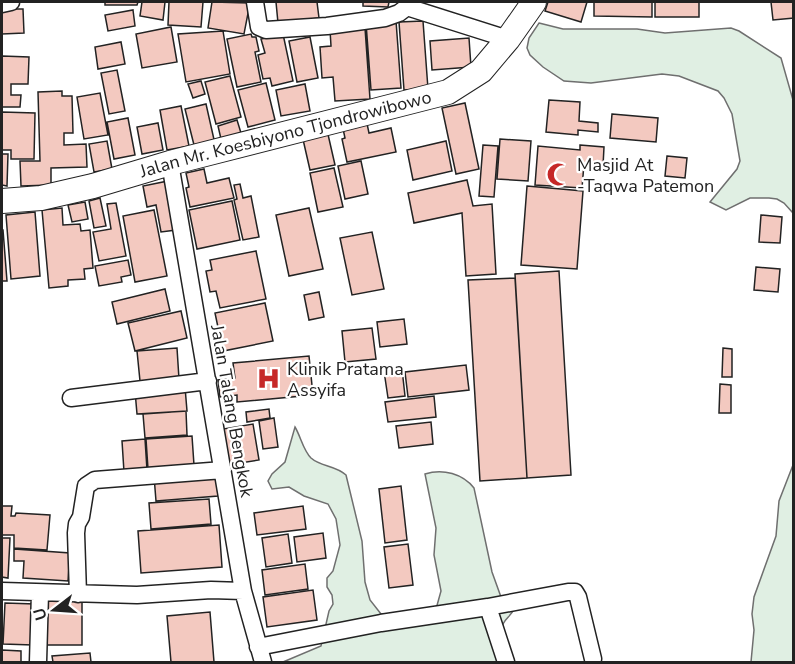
<svg xmlns="http://www.w3.org/2000/svg" width="795" height="664" font-family="'Nunito Sans',sans-serif">
  <style>
    .green { fill: #e0efe3; stroke: #6f6f6f; stroke-width: 1.5 }
    .building { fill: #f3c9c0; stroke: #222; stroke-width: 1.5 }
    .lines { fill: none; stroke-linecap: round; stroke-linejoin: round }
    .minor-casing { stroke: #222; stroke-width: 19 }
    .secondary-casing { stroke: #222; stroke-width: 26 }
    .minor { stroke: #fff; stroke-width: 16 }
    .secondary { stroke: #fff; stroke-width: 24 }
    .labels { text-anchor: middle; dominant-baseline: central; stroke-width: 4.5; stroke-linejoin: round; paint-order: stroke }
    .street-label { font-size: 18px; fill: #222; stroke: #fff }
    .poi-label { font-size: 18px; fill: #222; stroke: #fff; text-anchor: start }
  </style>
  <rect width="100%" height="100%" fill="#fff"/>
  <path class="green" d="M539,23l24,6h74l28,4 66,-5 8,3 42,27 12,42v113l-9,-10 -7,-4 -8,-1h-19l-24,12 -16,-8 27,-33 3,-8 -8,-47 -8,-16 -6,-7 -39,-15 -17,-2 -71,9 -27,-2 -21,-14 -13,-12 -3,-7 2,-10z
    M295,427c6,10 8,23 16,31 10,9 24,7 35,17l16,66 3,41 5,18 11,14h20l35,-5 5,-18 -7,-36 2,-27 -11,-54c18,-6 38,0 49,14l18,84 9,25 13,12c-3,7 -8,9 -11,15 -6,10 0,28 1,38h-221l38,-16 8,-35 4,-7 -1,-9 -5,-8v-9l6,-7 7,-26 -4,-26 -8,-15 -24,-8 -15,-9 -17,2 -4,-8 4,-7 13,-12z
    M793,465v197h-42l3,-32 -2,-16 2,-17 22,-61 3,-35z"/>
  <path class="building" d="M105,2h33l-1,3h-32z
    M142,2h23l-2,18 -23,-4z
    M169,2h34l-2,25 -33,-2z
    M212,2l38,1 -6,31 -36,-6z
    M276,2h41l2,16 -41,5z
    M363,2h26l-1,5 -25,-1z
    M548,2h39l-6,20 -36,-11z
    M594,2h58v15l-58,-1z
    M655,2h44v15h-44z
    M771,2h23v16l-21,2z
    M2,9h21l1,24 -22,1z
    M133,10l2,16 -27,5 -3,-16z
    M396,21l5,67 -30,2 -5,-67z
    M423,21l5,68 -24,1 -5,-68z
    M171,27l6,35 -35,6 -6,-34z
    M365,28l5,71 -35,2 -2,-24 -11,1 -2,-31 11,-1 -1,-16z
    M223,31l7,43 -44,8 -8,-48z
    M251,34l1,3h4l3,14 -4,1 6,30 -24,5 -10,-48z
    M283,34l10,47 -21,5 -2,-8 -7,1 -5,-24 7,-2 -4,-14z
    M310,37l8,41 -21,4 -8,-41z
    M469,38l2,29 -39,3 -2,-29z
    M121,42l4,22 -27,5 -3,-22z
    M2,56l27,1 -1,27h-17v11h10l-1,12h-18z
    M117,70l8,41 -16,3 -8,-41z
    M230,76l11,41 -25,7 -11,-42z
    M201,81l4,13 -12,4 -5,-14z
    M266,83l9,37 -27,7 -10,-37z
    M305,84l5,27 -29,5 -5,-26z
    M62,91v5h10l1,37h-9v12l22,-1 1,23 -36,1v17l-30,1 -1,-25h20l-2,-69z
    M100,93l8,42 -24,4 -7,-42z
    M549,100l31,2 -1,19 19,2v9l-20,-2v5l-32,-3z
    M465,103l14,66 -23,5 -14,-66z
    M206,104l9,40 -20,5 -10,-40z
    M181,106l8,40 -22,4 -7,-40z
    M2,112l33,1 -1,46h-23v-9h-9z
    M612,114l46,4 -2,24 -46,-4z
    M128,118l7,37 -21,4 -7,-37z
    M366,119l3,14 22,-5 5,24 -49,10 -5,-23 3,-1 -3,-14z
    M237,120l4,13 -20,6 -3,-13z
    M158,123l5,27 -21,4 -5,-27z
    M327,130l8,35 -25,5 -8,-35z
    M500,139l31,2 -3,40 -31,-2z
    M107,141l5,28 -18,3 -5,-28z
    M446,141l6,30 -39,9 -6,-30z
    M483,145l15,1 -4,51 -15,-1z
    M580,145l24,2 -1,19 -19,-2 -2,24 -47,-3 3,-39 42,4z
    M2,154h6l-1,32 -5,-1z
    M667,156l20,2 -2,20 -20,-2z
    M361,161l7,33 -23,5 -7,-33z
    M334,168l9,39 -25,5 -8,-39z
    M204,169l3,14 22,-5 5,20 -44,9 -4,-19 3,-1 -3,-14z
    M467,180l6,26 19,-2 4,70 -30,2 -4,-63 -48,10 -6,-30z
    M168,181l8,49 -15,2 -5,-27 -9,2 -4,-21z
    M240,184l3,14 8,-2 8,41 -16,3 -9,-40 3,-1 -3,-14z
    M527,186l56,5 -6,78 -56,-4z
    M100,198l6,28 -12,2 -5,-27z
    M232,201l8,39 -43,9 -8,-39z
    M85,202l3,17 -16,3 -4,-17z
    M116,203l10,53 -27,5 -6,-29 18,-3 -4,-25z
    M62,208l1,17 17,-1 1,7 9,-1 3,38 -9,1 1,10 -17,1v6l-19,2 -7,-78z
    M309,208l14,61 -34,7 -13,-61z
    M154,210l13,66 -32,6 -12,-66z
    M35,212l5,64 -29,3 -5,-64z
    M761,215l21,2 -2,26 -21,-1z
    M2,230h1l4,51h-5z
    M372,232l12,57 -32,6 -12,-57z
    M256,251l10,48 -46,9 -4,-17 -6,1 -4,-21 6,-1 -2,-10z
    M128,260l3,15 -10,2 1,5 -23,4 -4,-20z
    M756,267l24,2 -2,23 -24,-2z
    M559,271l12,204 -44,3 -12,-204z
    M515,278l12,200 -47,3 -12,-201z
    M165,289l5,22 -53,13 -5,-22z
    M319,292l5,25 -15,3 -5,-25z
    M265,303l8,38 -50,10 -8,-38z
    M181,311l6,27 -52,13 -7,-28z
    M404,319l3,25 -27,3 -3,-25z
    M372,328l4,31 -31,3 -3,-31z
    M177,348l2,31 -39,2 -3,-30z
    M723,348l9,1v28h-10z
    M309,356l4,39 -76,7v-7l-17,2 -2,-17 17,-2 -2,-15z
    M466,365l3,25 -61,7 -3,-25z
    M402,369l3,27 -17,2 -4,-27z
    M720,384l11,1v28h-12z
    M185,387l2,24 -50,3 -2,-23z
    M434,396l2,21 -48,5 -3,-20z
    M269,409l1,9 -23,4 -1,-10z
    M186,411l1,24 -42,3 -2,-24z
    M274,418l4,29 -15,2 -4,-28z
    M431,422l2,22 -34,4 -3,-22z
    M253,424l6,36 -31,5 -5,-36z
    M192,436l2,29 -46,4 -2,-30z
    M145,439l2,31 -23,2 -2,-31z
    M216,471l2,25 -62,5 -2,-25z
    M401,486l6,54 -22,3 -6,-54z
    M209,499l2,25 -60,5 -2,-26z
    M2,506h10l-1,10h4l1,-3 34,2 -3,35 -33,-2v-13h-12z
    M303,506l3,23 -49,6 -3,-22z
    M219,525l3,42 -81,6 -3,-42z
    M323,533l3,25 -29,4 -3,-25z
    M288,534l4,29 -26,4 -4,-29z
    M2,538h8l-2,40 -6,-1z
    M408,544l5,41 -24,3 -5,-41z
    M14,549l56,4 -2,28 -45,-3 1,-17h-10z
    M305,564l3,25 -43,6 -3,-25z
    M313,590l4,30 -50,7 -4,-30z
    M47,601h35v44h-35z
    M5,603l30,1 -2,41 -30,-1z
    M210,612l4,50h-43l-4,-46z
    M2,650l19,1v11h-19z
    M90,653l1,9h-38l-1,-6z"/>
  <g class="lines">
    <defs>
      <path id="minor" d="M255,2l4,25 7,3 61,-4 58,-8 14,-5 8,-6 3,-5
        M2,4l9,-2
        M407,7l101,32
        M170,163l73,428 20,71
        M71,398l137,-17
        M2,591l135,4 74,-5 32,1
        M78,594l-2,-61 1,-9 4,-7 5,-31 9,-6 128,-10
        M488,607l18,55
        M258,647l123,-24 107,-16 80,-15h7l3,5 15,62
        M38,662l2,-69"/>
      <g id="secondary">
        <path id="s1" d="M2,201l39,-3 52,-12 77,-23 278,-71 33,-21 27,-32 26,-37"/>
      </g>
    </defs>
    <use href="#minor" class="minor-casing"/>
    <use href="#secondary" class="secondary-casing"/>
    <use href="#minor" class="minor"/>
    <use href="#secondary" class="secondary"/>
  </g>
  <defs>
    <symbol id="mosque-bare" viewBox="-9 -9 18 18"><path d="M3.5-4.9A6 6 0 1 0 3.5 4.9A5 5 0 1 1 3.5-4.9Z" fill="#c62828" stroke="#fff" stroke-width="2.5" paint-order="stroke"/></symbol>
    <symbol id="hospital-bare" viewBox="-9 -9 18 18"><path d="M-5-5h3v3.5h4V-5h3V5h-3V1.5h-4V5h-3Z" fill="#c62828" stroke="#fff" stroke-width="2.5" paint-order="stroke"/></symbol>
  </defs>
  <g fill-rule="evenodd">
    <use href="#mosque-bare" x="542" y="158" width="33" height="33"/>
    <use href="#hospital-bare" x="252" y="362" width="33" height="33"/>
  </g>
  <g class="labels">
    <g class="street-label">
      <text stroke="none"><textPath href="#s1" startOffset="292">Jalan Mr. Koesbiyono Tjondrowibowo</textPath></text>
      <text transform="translate(232 411) rotate(80)">Jalan Talang Bengkok</text>
    </g>
    <g class="poi-label">
      <text x="577" y="165">Masjid At<tspan x="577" dy="21">-Taqwa Patemon</tspan></text>
      <text x="287" y="369">Klinik Pratama<tspan x="287" dy="21">Assyifa</tspan></text>
    </g>
  </g>
  <rect width="795" height="664" fill="none" stroke="#222222" stroke-width="6"/>
  <g transform="translate(54 610) rotate(253)" stroke="#ffffff" stroke-width="4.5" paint-order="stroke">
  <path d="M0-4.5L10 22L0 15L-10 22Z" fill="#222222"/>
  <text y="-9" font-size="16" font-weight="bold" text-anchor="middle" fill="#222222">U</text>
  </g>
</svg>
